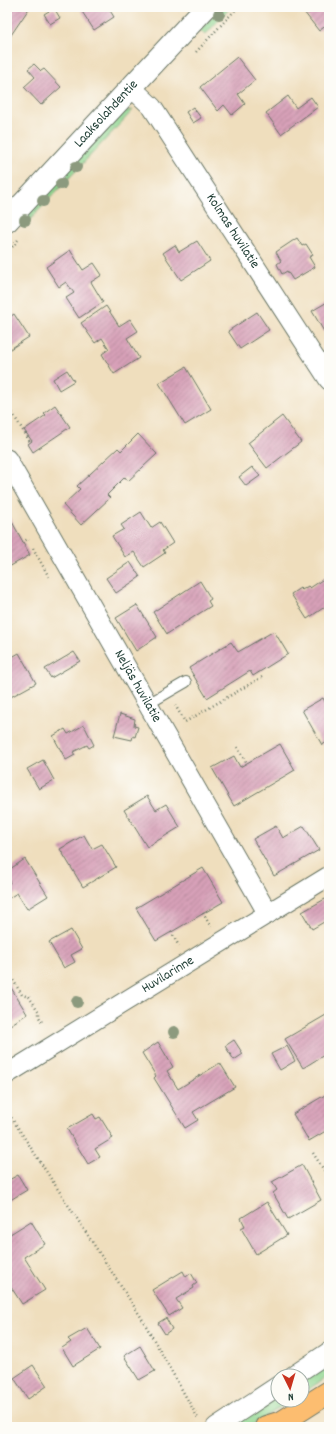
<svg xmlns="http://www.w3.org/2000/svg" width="336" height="1434" font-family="Dekko,sans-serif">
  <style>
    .green { fill: #90d690; stroke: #588a62 }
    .building { fill: url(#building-hatch) }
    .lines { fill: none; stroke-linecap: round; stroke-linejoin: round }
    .service-casing { stroke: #687564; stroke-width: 12 }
    .minor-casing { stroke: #687564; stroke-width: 21 }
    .tertiary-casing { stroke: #687564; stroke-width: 24 }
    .primary-casing { stroke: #687564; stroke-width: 24 }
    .path { stroke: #687564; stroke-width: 2.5; stroke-dasharray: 1 3; stroke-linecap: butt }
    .service { stroke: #fff; stroke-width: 10 }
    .minor { stroke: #fff; stroke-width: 19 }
    .tertiary { stroke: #fff; stroke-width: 22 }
    .primary { stroke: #fcbd6f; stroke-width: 22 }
    .tree { fill: #8c9a7e }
    .labels { text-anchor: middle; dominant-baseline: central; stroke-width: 4; stroke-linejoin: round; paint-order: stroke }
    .street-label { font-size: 14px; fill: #1f3d34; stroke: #fdfcf7 }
  </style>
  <defs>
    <pattern id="building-hatch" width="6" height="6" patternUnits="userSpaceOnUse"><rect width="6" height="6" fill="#d7a0b8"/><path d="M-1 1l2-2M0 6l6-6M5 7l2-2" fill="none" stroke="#ae8496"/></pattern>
  </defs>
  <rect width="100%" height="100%" fill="#fdfcf7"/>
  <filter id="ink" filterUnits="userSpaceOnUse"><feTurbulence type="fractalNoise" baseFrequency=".025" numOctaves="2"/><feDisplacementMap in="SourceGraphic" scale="8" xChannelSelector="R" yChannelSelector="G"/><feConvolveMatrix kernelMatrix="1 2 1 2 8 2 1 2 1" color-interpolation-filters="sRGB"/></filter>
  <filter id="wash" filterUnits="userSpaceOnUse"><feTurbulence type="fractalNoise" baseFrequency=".012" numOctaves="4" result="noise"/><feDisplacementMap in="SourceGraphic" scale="16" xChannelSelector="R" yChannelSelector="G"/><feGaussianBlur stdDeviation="0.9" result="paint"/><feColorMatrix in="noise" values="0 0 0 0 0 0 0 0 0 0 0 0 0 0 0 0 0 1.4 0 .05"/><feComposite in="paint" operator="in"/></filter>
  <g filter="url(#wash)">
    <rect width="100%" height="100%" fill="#efdebd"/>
    <path class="green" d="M221,7h7l1,2 -24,26 -5,-5z
      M133,110l-110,117 -5,-4 100,-107 7,-5z
      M329,1361v15l-27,17v-15z
      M278,1393v7h13l-42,27h-22z"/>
    <g id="blocks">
      <path class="building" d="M7,7h23l-23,34z
        M79,7h33l-3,2 5,8 -20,13z
        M300,7h29v11l-4,3 3,3 -9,7z
        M54,8l6,10 -10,6 -6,-10z
        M237,57l18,23 -17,14 7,10 -13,11 -8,-10 -6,6 -18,-24z
        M34,64l7,7 3,-2 17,18 -20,18 -17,-18 11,-10 -7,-8z
        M288,96l8,12 15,-11 7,10 -37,27 -15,-21z
        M193,107l8,11 -8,5 -7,-11z
        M297,238l5,8 4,-2 7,11 -4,2 6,10 -22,13 -6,-9 -5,3 -5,-10 4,-3 -5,-9z
        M197,241l13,20 -29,19 -18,-27 12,-8 4,7z
        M70,250l13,20 11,-7 8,12 -11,7 12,20 -24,16 -13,-20 8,-5 -8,-11 -7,5 -13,-20z
        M329,301v39l-17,-29z
        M106,306l13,20 11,-7 8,12 -11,7 12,20 -25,16 -12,-20 7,-5 -7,-11 -7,5 -14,-20z
        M257,312l12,18 -29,19 -12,-18z
        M14,314l15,23 -22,14v-32z
        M186,367l25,42 -26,16 -26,-42z
        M67,370l7,11 -15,9 -6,-11z
        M55,405l15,22 -37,25 -5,-8 4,-3 -8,-11 22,-15 -2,-2z
        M282,416l19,26 -34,26 -19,-25z
        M138,434l19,20 -29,27 -3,-4 -18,18 3,3 -29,27 -18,-20 17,-16 -3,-3 41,-38 3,3z
        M252,467l8,9 -14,10 -7,-9z
        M141,512l10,16 9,-6 13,21 -10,7 2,3 -21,14 -10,-15 -9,5 -13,-21 12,-7 -3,-4z
        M10,518l20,37 -23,13v-48z
        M130,562l10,15 -24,16 -10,-15z
        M328,576l1,28 -22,15 -16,-25 9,-6 2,2 6,-4 2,2z
        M200,581l11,18 -3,2 3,5 -44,28 -14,-22z
        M137,605l20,32 -21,14 -20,-33z
        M274,631l14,23 -35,22 -3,-5 -43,27 -18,-30 42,-26 7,10z
        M74,652l6,9 -29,17 -6,-9z
        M19,653l17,30 -29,16v-39z
        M323,698l6,11v32l-7,4 -20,-35z
        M120,714l15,5 -1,7 4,1 -3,10 -2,-1 -1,4 -18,-4z
        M84,725l10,20 -5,3 -2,-3 -14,7 2,3 -9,5 -13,-24 12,-7 3,5z
        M280,744l15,26 -61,36 -22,-38 22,-12 6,11z
        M43,760l11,20 -15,9 -12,-20z
        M147,796l9,14 10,-6 14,23 -33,20 -23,-37z
        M276,826l7,12 21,-12 15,24 -45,26 -21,-37z
        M84,835l8,14 10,-5 14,23 -33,20 -23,-38z
        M25,859l23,37 -21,13 -10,-16 -8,5 -2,-3v-10l3,-2 -3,-6v-6z
        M203,868l20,34 -67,39 -20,-33z
        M325,899l4,7v13l-17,10 -10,-17z
        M71,930l11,19 -11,6 4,7 -11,6 -15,-26z
        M7,981l20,33 -20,13z
        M326,1015l3,5v32l-26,16 -18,-29z
        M234,1040l9,14 -9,6 -9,-14z
        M158,1042l15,25 -6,4 11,18 42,-26 15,24 -42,25 5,8 -13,8 -31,-50 2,-2 -14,-23z
        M287,1046l8,15 -15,9 -9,-16z
        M325,1095l4,6v28l-20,12 -16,-27z
        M93,1114l3,5 4,-2 13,21 -18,11 5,8 -12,7 -21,-35z
        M302,1165l19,35 -33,19 -15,-26 4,-3 -5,-8z
        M18,1175l9,15 -20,12v-21z
        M267,1202l20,33 -31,19 -15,-26 4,-2 -4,-8z
        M31,1221l14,23 -21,13 21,33 -23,14 -15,-23v-45z
        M183,1271l3,6 5,-4 6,10 -4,3 1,2 -18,11 6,9 -13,8 -17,-26z
        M166,1318l6,11 -7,5 -7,-11z
        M87,1328l13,21 -27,17 -11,-18 9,-6 -3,-3z
        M140,1346l15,25 -16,9 -15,-24z
        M33,1365l14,21 -19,13 -14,-21z"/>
    </g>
  </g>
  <g filter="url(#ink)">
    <use href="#blocks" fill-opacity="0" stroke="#687564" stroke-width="1"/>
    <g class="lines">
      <defs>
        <path id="service" d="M148,704l38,-22"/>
        <g id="minor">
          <path id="s1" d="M131,87l21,20 177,273"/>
          <path id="s2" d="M7,459l261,455"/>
          <path id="s3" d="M7,1074l322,-198"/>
          <path d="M293,1376l36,-24"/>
          <path d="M216,1427l62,-41"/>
        </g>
        <g id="tertiary">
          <path id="s4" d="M7,221l199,-214"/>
        </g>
        <path id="primary" d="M266,1427l16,-5 47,-30"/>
      </defs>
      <use href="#service" class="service-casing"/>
      <use href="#minor" class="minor-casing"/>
      <use href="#tertiary" class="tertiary-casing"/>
      <use href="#primary" class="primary-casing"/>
      <path class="path" d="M196,52l42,-45
        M7,253l11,-13
        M8,406l22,36
        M22,542l6,-3 1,1
        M33,548l16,29
        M175,705l10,17 77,-45
        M237,747l10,16
        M203,913l8,14
        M171,932l8,14
        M7,970l15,25 7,2 10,15v5l4,7
        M7,1111l134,206 58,103
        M313,1153l16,25"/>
      <use href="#service" class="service"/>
      <use href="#minor" class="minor"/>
      <use href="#tertiary" class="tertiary"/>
      <use href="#primary" class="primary"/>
    </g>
    <g class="tree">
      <circle cx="219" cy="14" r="6"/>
      <circle cx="76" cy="167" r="6"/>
      <circle cx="61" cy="184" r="6"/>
      <circle cx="43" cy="201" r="6"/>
      <circle cx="25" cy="220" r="6"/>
      <circle cx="77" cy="1002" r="6"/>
      <circle cx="174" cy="1032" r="6"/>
    </g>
  </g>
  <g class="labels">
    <g class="street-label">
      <text stroke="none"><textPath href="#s4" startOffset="146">Laaksolahdentie</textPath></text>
      <text stroke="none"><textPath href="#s1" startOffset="177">Kolmas huvilatie</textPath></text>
      <text stroke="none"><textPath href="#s2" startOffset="262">Neljäs huvilatie</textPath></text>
      <text stroke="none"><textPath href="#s3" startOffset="189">Huvilarinne</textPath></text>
    </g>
  </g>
  <rect width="336" height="1434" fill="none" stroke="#fdfcf7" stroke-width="24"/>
  <g transform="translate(290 1388) rotate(175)"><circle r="19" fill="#fdfcf7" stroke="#a4b0a9"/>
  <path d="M0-3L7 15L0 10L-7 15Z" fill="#c8321e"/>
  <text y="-6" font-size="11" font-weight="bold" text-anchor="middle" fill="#1f3d34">N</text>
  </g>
</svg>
